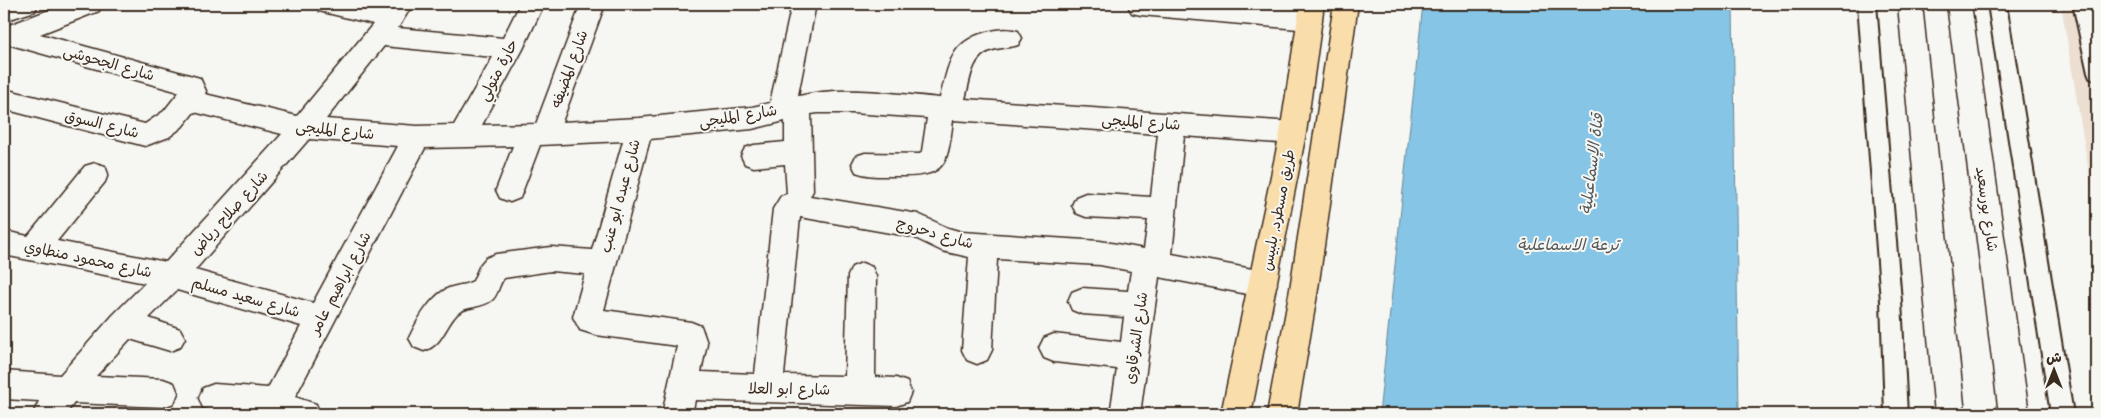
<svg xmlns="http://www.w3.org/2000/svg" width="2101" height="418" font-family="'Comic Neue','Playpen Sans Arabic',sans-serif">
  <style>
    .built { fill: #ecdfd2 }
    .water { fill: #86c5e6; stroke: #688796 }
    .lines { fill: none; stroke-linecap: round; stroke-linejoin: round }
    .service-casing { stroke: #3b2a1e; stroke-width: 4 }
    .minor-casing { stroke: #3b2a1e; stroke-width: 3 }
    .secondary-casing { stroke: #3b2a1e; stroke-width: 3 }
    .primary-casing { stroke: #3b2a1e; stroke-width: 3 }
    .service { fill: #f6f6f2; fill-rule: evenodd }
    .minor { fill: #f6f6f2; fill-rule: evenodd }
    .secondary { fill: #f6f6f2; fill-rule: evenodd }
    .primary { fill: #f9ddab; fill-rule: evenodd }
    .labels { text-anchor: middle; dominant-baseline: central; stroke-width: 4; stroke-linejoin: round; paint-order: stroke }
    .street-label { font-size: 15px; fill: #3b2a1e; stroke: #f6f6f2 }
    .water-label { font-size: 16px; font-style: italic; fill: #52585a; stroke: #f6f6f2 }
  </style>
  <rect width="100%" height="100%" fill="#f6f6f2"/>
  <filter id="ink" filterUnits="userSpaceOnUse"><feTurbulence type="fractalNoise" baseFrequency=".02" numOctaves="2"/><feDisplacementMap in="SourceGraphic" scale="10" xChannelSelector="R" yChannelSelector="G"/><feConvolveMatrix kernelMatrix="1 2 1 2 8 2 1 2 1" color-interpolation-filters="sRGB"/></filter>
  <g filter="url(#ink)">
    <path class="built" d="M2061,4h36v217z"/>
    <path class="water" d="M1423,4h310l6,410h-360z"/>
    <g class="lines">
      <defs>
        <path id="service" d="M1858,4h18l25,297 6,113h-22l-4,-113z
          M1988,4h18l67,410h-22z
          M2073,4h18l6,28v48l-7,-2 -2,-5z"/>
        <path id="minor" d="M4,4h34l-3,7 -31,10z
          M65,4h37l-3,7 -59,23 160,44 6,13 -1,3 92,22 76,-92 -54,-13 -3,-7h54l15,3 3,-3h25l-15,24 105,10 17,-34h24l-21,45 -41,76 54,-1 45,-120h24l-43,118 77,-4 113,-11 18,-4 22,-99h24l-18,91 1,1c45,-11 95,-2 141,2 9,-34 10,-56 47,-66 11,-3 20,-4 31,-1l4,7 -4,7c-9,3 -19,2 -28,6 -19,6 -20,31 -25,48l328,23 9,3 4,8 -4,8 -9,3 -109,-8 -12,118 91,17 10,4 4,9 -4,9 -10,4 -104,-20 -19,137h-30l7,-45 -63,-7 -10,-4 -5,-10 5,-10 10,-4 67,8 3,-25 -42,-3 -10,-4 -4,-9 4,-9 10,-4 46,3 3,-20 -31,-6 -103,-6 -5,91 -5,10 -10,4 -10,-4 -5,-10 7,-93 -27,-6 -29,-14 -113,-20 -16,158 61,1 3,-100 4,-9 10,-4 10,4 4,9 -1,101 21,1 11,4 4,10 -4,10 -11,4 -201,-6 -3,14h-30l15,-68 -81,-11 -16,-5 -7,-13 12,-43 -34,-3 -47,7c-5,6 -6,16 -11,21 -10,10 -27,6 -36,15 -13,14 -14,30 -33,37l-10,-4 -5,-9c8,-17 22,-43 40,-50 8,-3 17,-3 24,-7l7,-16 6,-7 10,-4 55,-7 41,3 31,-109 -83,4 -20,53 -10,4 -10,-4 -4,-8 17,-44 -88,2 -130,249 21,7 4,10c-33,0 -86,4 -117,-6l-4,-10 4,-10 11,-4 54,4 33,-62 -124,-36 -28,28 31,11 5,9 -5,9 -10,4 -40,-12 -34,37 67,3 11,4 4,10 -4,10 -11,4 -89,-4 -8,11h-33l6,-13 -35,-2v-28l56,4 53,-60 32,-32 -141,-28v-24l24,5 57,-70 10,-3 10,3 3,8 -3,8 -48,59 109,21 116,-128 -88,-22 -12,15 -13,10 -24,9 -141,-37v-20l141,35 19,-13 15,-19 -168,-47 -7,1v-19zM384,46l109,11 -39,68 -37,1 -91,-7zM818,113h34l75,5 -5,33 -2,3 -55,-1 -9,3 -4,8 4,8c13,5 28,4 42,4 50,1 49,-12 55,-56l205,14 -7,63 -65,-4 -10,4 -4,8 4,8 10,4 62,3 -4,29 -44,-8 -138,-9 -14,-4 -30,-14 -108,-18 3,-5 -2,-77zM785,121v21l-31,3 -9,3 -4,8 4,8 9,3 31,-3 2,30 -6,2 -8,13 -18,165 -54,-2 6,-29 -6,-17 -10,-4 -87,-12 46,-171 102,-10zM309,139l89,7 -85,157 -118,-33z
          M1127,4h101l82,6 9,3 3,7 -3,7 -9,3 -169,-15 -9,-2z"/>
        <path id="secondary" d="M1898,4h24l43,410h-30z
          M1947,4h24l58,410h-30z"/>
        <path id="primary" d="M1300,4h24l-18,129 -55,281h-30l59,-281z
          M1334,4h24l-40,285 -21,125h-30l23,-125z"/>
      </defs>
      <use href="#service" class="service-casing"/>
      <use href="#minor" class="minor-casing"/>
      <use href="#secondary" class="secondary-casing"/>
      <use href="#primary" class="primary-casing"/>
      <use href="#service" class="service"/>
      <use href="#minor" class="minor"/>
      <use href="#secondary" class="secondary"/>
      <use href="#primary" class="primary"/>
    </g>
  </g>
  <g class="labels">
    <g class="street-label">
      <text transform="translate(109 63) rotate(16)">شارع الجحوشى</text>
      <text transform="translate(569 69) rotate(-70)">شارع المضيفه</text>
      <text transform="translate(498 70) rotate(-62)">حارة متولي</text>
      <text transform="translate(738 116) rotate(-9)">شارع المليجى</text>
      <text transform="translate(1141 122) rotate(4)">شارع المليجى</text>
      <text transform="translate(102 124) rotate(14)">شارع السوق</text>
      <text transform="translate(335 130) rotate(6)">شارع المليجى</text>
      <text transform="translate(620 196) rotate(-75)">شارع عبده ابو عنب</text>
      <text transform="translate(1987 209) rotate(82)">شارع بورسعيد</text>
      <text transform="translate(1278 210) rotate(-79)">طريق مسطرد, بلبيس</text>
      <text transform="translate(229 213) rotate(-48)">شارع صلاح رياض</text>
      <text transform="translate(935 233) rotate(16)">شارع دحروج</text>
      <text transform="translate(88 259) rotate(12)">شارع محمود منطاوي</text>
      <text transform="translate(340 283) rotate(-62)">شارع ابراهيم عامر</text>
      <text transform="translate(246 297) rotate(16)">شارع سعيد مسلم</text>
      <text transform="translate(1136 338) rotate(-82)">شارع الشرقاوى</text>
      <text transform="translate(789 389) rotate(1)">شارع ابو العلا</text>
    </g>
    <g class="water-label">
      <text transform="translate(1592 164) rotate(-83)">قناة الإسماعيلية</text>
      <text x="1568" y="245">ترعة الاسماعلية</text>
    </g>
  </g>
  <rect width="2101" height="418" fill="none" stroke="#f6f6f2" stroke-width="20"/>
  <rect x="10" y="10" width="2081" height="398" fill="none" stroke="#3b2a1e" stroke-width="2" filter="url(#ink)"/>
  <g transform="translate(2054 370)" stroke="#f6f6f2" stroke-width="4" paint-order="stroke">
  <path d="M0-4L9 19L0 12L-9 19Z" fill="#3b2a1e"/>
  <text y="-8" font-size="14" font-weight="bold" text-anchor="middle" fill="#3b2a1e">ش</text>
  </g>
</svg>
